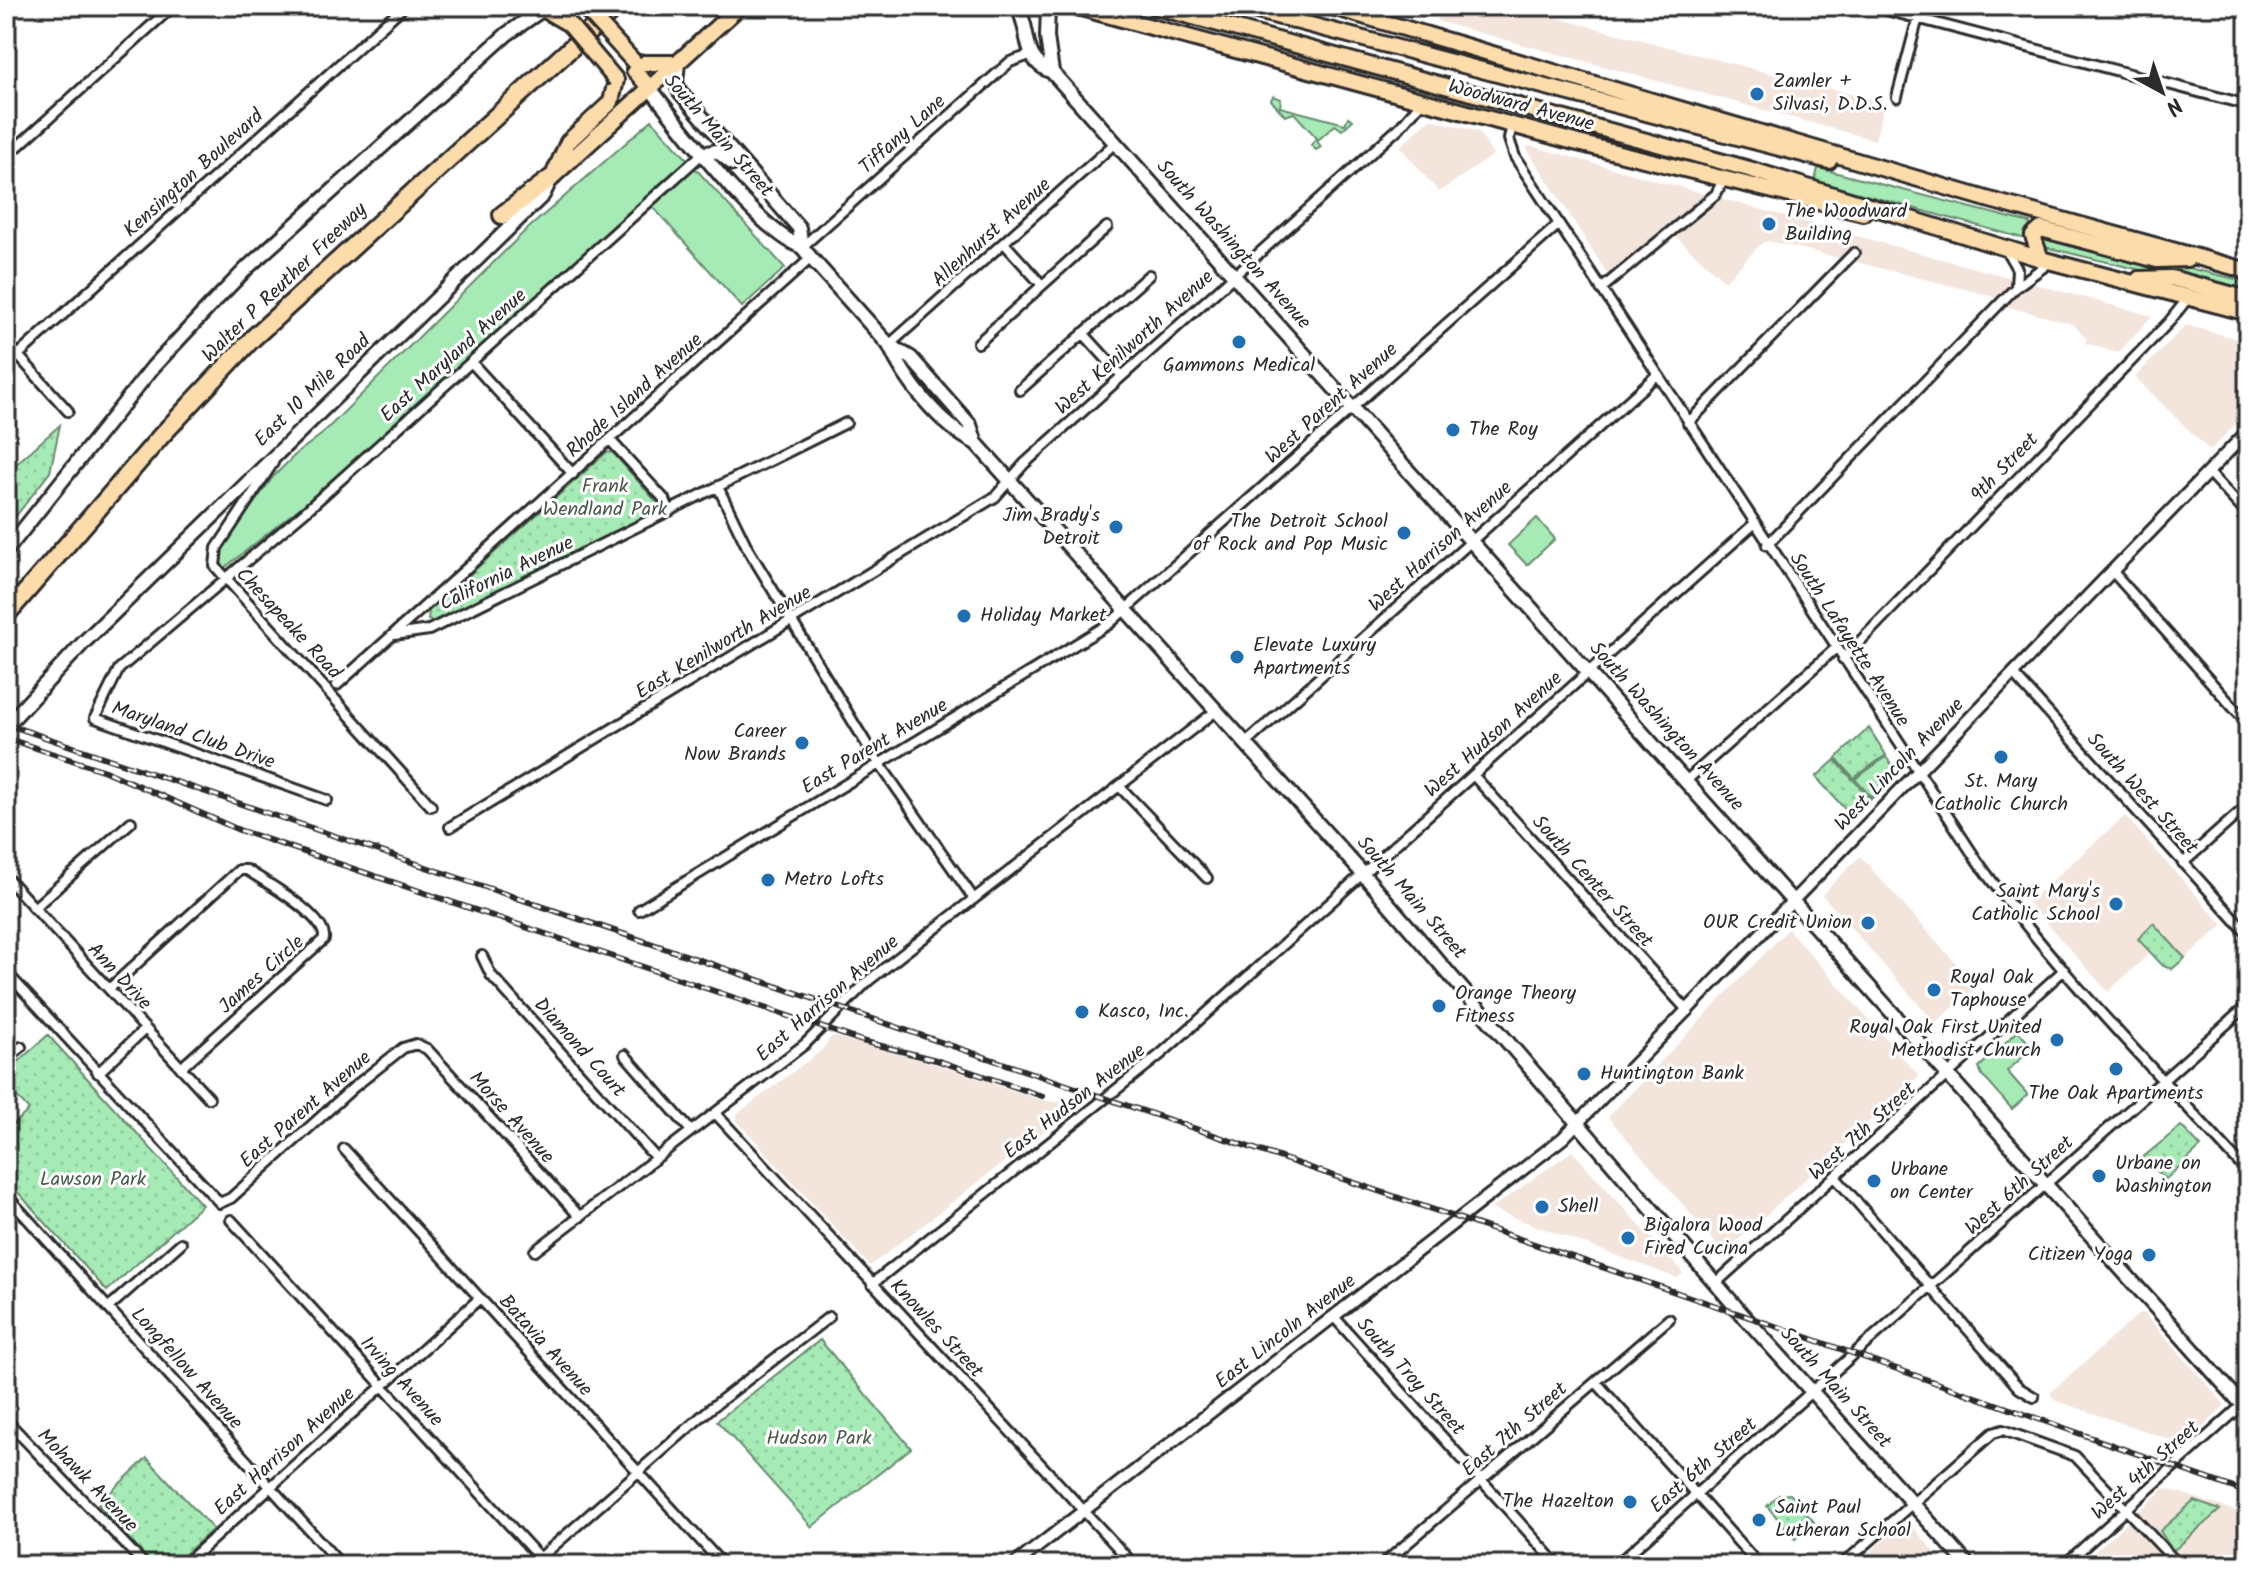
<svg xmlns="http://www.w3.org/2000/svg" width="2254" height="1571" font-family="Kalam,sans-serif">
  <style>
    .built { fill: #f3e5dc }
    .grass { fill: #a6ebb6; stroke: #688b70; stroke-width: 2 }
    .park { fill: url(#park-dots); stroke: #688b70; stroke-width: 2 }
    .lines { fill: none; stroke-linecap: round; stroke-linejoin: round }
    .minor-casing { stroke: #2b2b2b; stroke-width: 14 }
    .tertiary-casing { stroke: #2b2b2b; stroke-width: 16 }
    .secondary-casing { stroke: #2b2b2b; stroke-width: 18 }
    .primary-casing { stroke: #2b2b2b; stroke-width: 20 }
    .motorway-casing { stroke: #2b2b2b; stroke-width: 22 }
    .minor { stroke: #fff; stroke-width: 8 }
    .tertiary { stroke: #fff; stroke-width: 10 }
    .secondary { stroke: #fff; stroke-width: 12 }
    .primary { stroke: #fddcac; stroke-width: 14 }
    .motorway { stroke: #fddcac; stroke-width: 16 }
    .rail-casing { stroke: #2b2b2b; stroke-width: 6 }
    .rail { stroke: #fff; stroke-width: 3; stroke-dasharray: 9; stroke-linecap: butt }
    .primary-bridge-casing { stroke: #2b2b2b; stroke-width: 20; stroke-linecap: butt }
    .primary-bridge { stroke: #fddcac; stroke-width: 14 }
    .poi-dot { fill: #1f6fb2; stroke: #fff; stroke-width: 3 }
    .labels { text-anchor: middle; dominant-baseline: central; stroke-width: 6; stroke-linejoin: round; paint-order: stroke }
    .poi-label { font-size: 20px; fill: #2b2b2b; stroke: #fff; text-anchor: start }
    .street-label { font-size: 20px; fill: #2b2b2b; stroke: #fff }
    .park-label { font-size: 20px; fill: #4a5b4e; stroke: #fff }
  </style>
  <defs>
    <pattern id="park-dots" width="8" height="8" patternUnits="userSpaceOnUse" patternTransform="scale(2)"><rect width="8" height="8" fill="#a6ebb6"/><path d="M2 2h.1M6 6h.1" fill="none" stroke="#8fca9d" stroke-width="1.8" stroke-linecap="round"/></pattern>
  </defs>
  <rect width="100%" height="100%" fill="#fff"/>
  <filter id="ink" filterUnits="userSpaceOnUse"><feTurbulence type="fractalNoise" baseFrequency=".0125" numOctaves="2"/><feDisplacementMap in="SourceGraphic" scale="16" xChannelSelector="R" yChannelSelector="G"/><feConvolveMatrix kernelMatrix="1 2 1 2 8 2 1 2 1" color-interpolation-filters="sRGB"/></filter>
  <g filter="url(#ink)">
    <path class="built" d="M1445,6h65l375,97 -10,37 -438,-119z
      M1430,119l49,13 14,23 -54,37 -39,-45z
      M1531,146l351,97 270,73 -34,37 -33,-10 2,-4 -14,-15 -64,-17 -20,-12 -219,-54 -7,1 -38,39 -58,-52 -58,47 -83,-129z
      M2186,325l62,17v69l-38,40 -75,-74z
      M2125,816l98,109 -50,44 -10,-3 -13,-13 -42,39 -80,-90z
      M1860,856l117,131 -42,36 -113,-128z
      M1788,929l131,147 -195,177 -116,-136z
      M832,1036l106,29 103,35 36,5 -207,161 -133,-145v-7l85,-64z
      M1572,1151l111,122 -6,5 -186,-69z
      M2140,1313h4l81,92 -39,40 -132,-45 -4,-7z
      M2165,1488l83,27v50h-168z
      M1907,1520l39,45h-91z"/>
    <path class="grass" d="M1273,96l8,3 -1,8 65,17 3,-7 5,3 -11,10 -7,-5 -18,16 4,6 -5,3 -5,-5 6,-7 -23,-25 -9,3 -14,-16z
      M652,120l133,148 -43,39 -97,-109 -334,301 -88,70 -4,-13 2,-7 52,-72 24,-24 24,-18 202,-202z
      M1818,168l212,55 -4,16 -211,-58z
      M2045,234l203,48v14l-203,-49 -4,-4z
      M1537,518l18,21 -28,26 -19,-20z
      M1886,757l11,15 -25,26 -17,-19z
      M2018,1031l15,17 -26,23 21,24 -16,14 -30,-34 -3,-8z"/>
    <path class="park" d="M60,425l-10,47 -44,57v-56z
      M607,452l6,1 49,55 -228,114 -6,-2 1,-9z
      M1869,728l17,27 -32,23 -18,-20z
      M1835,760l36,39 -18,19 -37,-41z
      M2153,923l32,35 -13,11 -9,-3 -25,-27z
      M48,1035l154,170 -95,86 -101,-112v-48l23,-21 -23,-25v-12z
      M2181,1126l20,21 -35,32 -24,-21z
      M820,1340l91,108 -99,79 -95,-106z
      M147,1458l66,71 -40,36h-21l-54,-61z
      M1790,1494l24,28 -19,17 -28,-33 12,-11z
      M2194,1501l26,9 -47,41 -13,-20z"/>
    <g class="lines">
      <defs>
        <path id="minor" d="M1871,6l377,99
          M1897,97l24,-91
          M1512,125l-3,14 6,18 463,705c80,112 178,209 270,311
          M6,157l167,-151
          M1004,243l38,42
          M802,247l208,-185 20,-7
          M2006,250l11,19 -1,18
          M1601,289l115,-95 8,-16
          M1083,333l39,43
          M6,342l62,69
          M978,343l129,-116
          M889,345l225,-201
          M471,362l102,112
          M6,366l398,-360
          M1020,390l129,-115
          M1688,423l166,-170
          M610,440l55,60 5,11
          M273,463l-56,85 -2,18 216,240
          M2209,473l39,42
          M718,487l30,62 124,204 102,146
          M1767,545l249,-258 33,-24
          M2113,572l135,152
          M394,635l35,-5 417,-207
          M1843,659l326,-337 19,-24
          M2013,674l235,260
          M337,685l474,-427
          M1246,743l411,-368
          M1473,775l215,236
          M1687,780l149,-132
          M1120,787l87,91
          M327,800l-232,-82 24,-49 188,-159 395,-356
          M450,827l545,-330 29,-33 376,-337 23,-27
          M2183,863l65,-58
          M6,877l203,221
          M34,908l97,-86
          M639,910l470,-286 450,-400
          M482,956l9,19 165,183
          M6,972l214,231 11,-5 123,-111 49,-39 13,-4 11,5 153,168
          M109,989l130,-119h8c18,12 80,46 77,69l-143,129
          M625,1055l66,76
          M6,1060l15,-13
          M98,1073l47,-44
          M715,1113l419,452
          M344,1149l379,416
          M1836,1178l183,210 15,9
          M6,1195l335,370
          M231,1220l315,345
          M535,1251l270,-207 63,-63 349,-271
          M1716,1283l348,-313
          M872,1284l289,-230 593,-530
          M108,1308l73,-65
          M1335,1318l223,247
          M1596,1382l163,183
          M6,1420l139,145
          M184,1565l296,-267
          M532,1565l179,-157 118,-91
          M1382,1565l287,-246
          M1616,1565l632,-560
          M1842,1565l151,-132 10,-3 72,26 104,109
          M2064,1565l184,-165"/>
        <path id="tertiary" d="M1014,1565l549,-427 685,-707"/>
        <path id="secondary" d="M1017,6c15,25 3,54 35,66l1196,1339
          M1048,6l-1,31 5,35
          M678,62l-2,21 4,9 119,136 3,19 9,11 78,87 22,13 59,67 6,18
          M649,87c33,41 108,143 153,160
          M702,154l15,-3 16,13
          M889,345c16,36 52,81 87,98l387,431 379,440 226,251
          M6,551l147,-184 58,-62 37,-38 259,-233 36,-25
          M6,726l78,-84 459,-447 8,-16"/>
        <path id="primary" d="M547,6l-4,3 26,15
          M1074,6l504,137 285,70
          M1153,6l596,163 292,90 207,54
          M1238,6l591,155
          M1329,6l661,194 258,71
          M649,87l-15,-17 1,-7h40
          M555,171l13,-29 43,-40 5,-22
          M551,178l189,-172
          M2041,259l-8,-23 8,-7 116,31 30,-1
          M2139,279l32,-1 77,21"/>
        <path id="motorway" d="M502,215l49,-37
          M6,615l155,-179 92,-98 364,-332"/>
      </defs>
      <use href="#minor" class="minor-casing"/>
      <use href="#tertiary" class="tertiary-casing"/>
      <use href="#secondary" class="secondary-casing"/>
      <use href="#primary" class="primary-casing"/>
      <use href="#motorway" class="motorway-casing"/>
      <use href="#minor" class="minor"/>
      <use href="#tertiary" class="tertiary"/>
      <use href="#secondary" class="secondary"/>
      <use href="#primary" class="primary"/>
      <use href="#motorway" class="motorway"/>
      <defs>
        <path id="rail" d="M6,724l1775,604 467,165
          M6,738l99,33 134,59 623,211 74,19 106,36"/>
      </defs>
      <use href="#rail" class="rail-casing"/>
      <use href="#rail" class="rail"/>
      <defs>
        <path id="primary-bridge" d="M585,8l50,55
          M569,24l47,56"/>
      </defs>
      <use href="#primary-bridge" class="primary-bridge-casing"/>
      <use href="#primary-bridge" class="primary-bridge"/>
    </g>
  </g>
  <g class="poi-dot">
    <circle cx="1757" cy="94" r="8"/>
    <circle cx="1769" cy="224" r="8"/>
    <circle cx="1239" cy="342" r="8"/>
    <circle cx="1453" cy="430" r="8"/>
    <circle cx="1116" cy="527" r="8"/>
    <circle cx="1404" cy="533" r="8"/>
    <circle cx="964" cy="616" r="8"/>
    <circle cx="1237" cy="657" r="8"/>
    <circle cx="802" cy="743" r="8"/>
    <circle cx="2001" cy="757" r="8"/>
    <circle cx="768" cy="880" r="8"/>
    <circle cx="2116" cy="904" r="8"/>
    <circle cx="1868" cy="923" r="8"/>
    <circle cx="1934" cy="990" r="8"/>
    <circle cx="1439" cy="1006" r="8"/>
    <circle cx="1082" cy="1012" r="8"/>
    <circle cx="2057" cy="1040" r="8"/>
    <circle cx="2116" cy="1069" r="8"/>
    <circle cx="1584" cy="1074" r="8"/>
    <circle cx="2099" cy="1176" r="8"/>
    <circle cx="1874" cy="1181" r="8"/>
    <circle cx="1542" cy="1207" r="8"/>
    <circle cx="1628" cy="1238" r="8"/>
    <circle cx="2149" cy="1255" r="8"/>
    <circle cx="1630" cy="1502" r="8"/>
    <circle cx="1759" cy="1520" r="8"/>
  </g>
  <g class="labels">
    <g class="poi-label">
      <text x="1773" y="82">Zamler +<tspan x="1773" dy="23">Silvasi, D.D.S.</tspan></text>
      <text x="1785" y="212">The Woodward<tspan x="1785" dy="23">Building</tspan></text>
      <text x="1239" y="366" text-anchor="middle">Gammons Medical</text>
      <text x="1469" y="430">The Roy</text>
      <text x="1100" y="516" text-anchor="end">Jim Brady's<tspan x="1100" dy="23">Detroit</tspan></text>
      <text x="1388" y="522" text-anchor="end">The Detroit School<tspan x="1388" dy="23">of Rock and Pop Music</tspan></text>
      <text x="980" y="616">Holiday Market</text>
      <text x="1253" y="646">Elevate Luxury<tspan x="1253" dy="23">Apartments</tspan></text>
      <text x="786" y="732" text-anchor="end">Career<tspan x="786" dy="23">Now Brands</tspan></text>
      <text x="2001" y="782" text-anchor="middle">St. Mary<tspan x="2001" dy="23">Catholic Church</tspan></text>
      <text x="784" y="880">Metro Lofts</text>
      <text x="2100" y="892" text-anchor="end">Saint Mary's<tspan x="2100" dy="23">Catholic School</tspan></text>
      <text x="1852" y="923" text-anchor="end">OUR Credit Union</text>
      <text x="1950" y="978">Royal Oak<tspan x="1950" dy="23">Taphouse</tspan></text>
      <text x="1455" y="994">Orange Theory<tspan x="1455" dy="23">Fitness</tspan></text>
      <text x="1098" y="1012">Kasco, Inc.</text>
      <text x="2041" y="1028" text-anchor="end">Royal Oak First United<tspan x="2041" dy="23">Methodist Church</tspan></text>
      <text x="1600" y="1074">Huntington Bank</text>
      <text x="2116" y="1094" text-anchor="middle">The Oak Apartments</text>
      <text x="2115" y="1164">Urbane on<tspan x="2115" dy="23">Washington</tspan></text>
      <text x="1890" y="1170">Urbane<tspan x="1890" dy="23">on Center</tspan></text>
      <text x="1558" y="1207">Shell</text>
      <text x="1644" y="1226">Bigalora Wood<tspan x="1644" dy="23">Fired Cucina</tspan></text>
      <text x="2133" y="1255" text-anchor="end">Citizen Yoga</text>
      <text x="1614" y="1502" text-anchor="end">The Hazelton</text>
      <text x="1775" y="1508">Saint Paul<tspan x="1775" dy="23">Lutheran School</tspan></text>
    </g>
    <g class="street-label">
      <text transform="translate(1521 106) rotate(15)">Woodward Avenue</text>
      <text transform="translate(903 135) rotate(-42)">Tiffany Lane</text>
      <text transform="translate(718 136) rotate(49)">South Main Street</text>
      <text transform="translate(194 174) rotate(-42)">Kensington Boulevard</text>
      <text transform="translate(992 233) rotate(-42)">Allenhurst Avenue</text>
      <text transform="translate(1233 245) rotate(48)">South Washington Avenue</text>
      <text transform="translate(285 283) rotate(-44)">Walter P Reuther Freeway</text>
      <text transform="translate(1135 343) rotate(-42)">West Kenilworth Avenue</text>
      <text transform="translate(454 356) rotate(-42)">East Maryland Avenue</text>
      <text transform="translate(313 391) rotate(-44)">East 10 Mile Road</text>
      <text transform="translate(635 396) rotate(-42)">Rhode Island Avenue</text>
      <text transform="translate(1332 404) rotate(-42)">West Parent Avenue</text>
      <text transform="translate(2005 468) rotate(-46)">9th Street</text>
      <text transform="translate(1441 547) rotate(-42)">West Harrison Avenue</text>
      <text transform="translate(507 574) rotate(-26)">California Avenue</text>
      <text transform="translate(288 624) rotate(47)">Chesapeake Road</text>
      <text transform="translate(1849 640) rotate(57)">South Lafayette Avenue</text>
      <text transform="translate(724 643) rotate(-31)">East Kenilworth Avenue</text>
      <text transform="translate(1666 727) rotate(48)">South Washington Avenue</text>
      <text transform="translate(1494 735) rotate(-42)">West Hudson Avenue</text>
      <text transform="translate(193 736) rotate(19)">Maryland Club Drive</text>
      <text transform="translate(875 747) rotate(-31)">East Parent Avenue</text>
      <text transform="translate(1900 765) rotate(-46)">West Lincoln Avenue</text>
      <text transform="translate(2142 794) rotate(48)">South West Street</text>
      <text transform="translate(1592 882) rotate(48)">South Center Street</text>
      <text transform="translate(1411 898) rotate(49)">South Main Street</text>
      <text transform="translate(262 975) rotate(-42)">James Circle</text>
      <text transform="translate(119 977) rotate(47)">Ann Drive</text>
      <text transform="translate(828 999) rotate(-41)">East Harrison Avenue</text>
      <text transform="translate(579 1048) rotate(48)">Diamond Court</text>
      <text transform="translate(1075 1102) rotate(-38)">East Hudson Avenue</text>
      <text transform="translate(306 1110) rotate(-41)">East Parent Avenue</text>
      <text transform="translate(511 1118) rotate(48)">Morse Avenue</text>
      <text transform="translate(1863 1132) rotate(-42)">West 7th Street</text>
      <text transform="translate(2020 1186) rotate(-42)">West 6th Street</text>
      <text transform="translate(936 1329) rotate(47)">Knowles Street</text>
      <text transform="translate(1286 1332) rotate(-38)">East Lincoln Avenue</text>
      <text transform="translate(545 1346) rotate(48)">Batavia Avenue</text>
      <text transform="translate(186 1369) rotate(48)">Longfellow Avenue</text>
      <text transform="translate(1410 1377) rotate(48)">South Troy Street</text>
      <text transform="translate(401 1382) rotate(48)">Irving Avenue</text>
      <text transform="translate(1835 1388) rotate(48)">South Main Street</text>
      <text transform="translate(1515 1430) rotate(-41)">East 7th Street</text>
      <text transform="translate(285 1452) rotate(-42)">East Harrison Avenue</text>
      <text transform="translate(1704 1466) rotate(-41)">East 6th Street</text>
      <text transform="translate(2146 1471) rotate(-42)">West 4th Street</text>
      <text transform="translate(87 1481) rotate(46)">Mohawk Avenue</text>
    </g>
    <g class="park-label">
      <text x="605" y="487">Frank<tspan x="605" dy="23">Wendland Park</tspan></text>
      <text x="93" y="1180">Lawson Park</text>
      <text x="819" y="1439">Hudson Park</text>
    </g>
  </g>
  <rect width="2254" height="1571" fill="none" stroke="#fff" stroke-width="32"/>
  <rect x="16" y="16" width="2222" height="1539" fill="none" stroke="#2b2b2b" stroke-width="3" filter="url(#ink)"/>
  <g transform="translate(2162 92) rotate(140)" stroke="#ffffff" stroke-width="6" paint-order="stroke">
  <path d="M0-6L14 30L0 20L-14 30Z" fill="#2b2b2b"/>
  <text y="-12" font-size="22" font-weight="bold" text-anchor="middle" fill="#2b2b2b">N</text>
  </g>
</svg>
